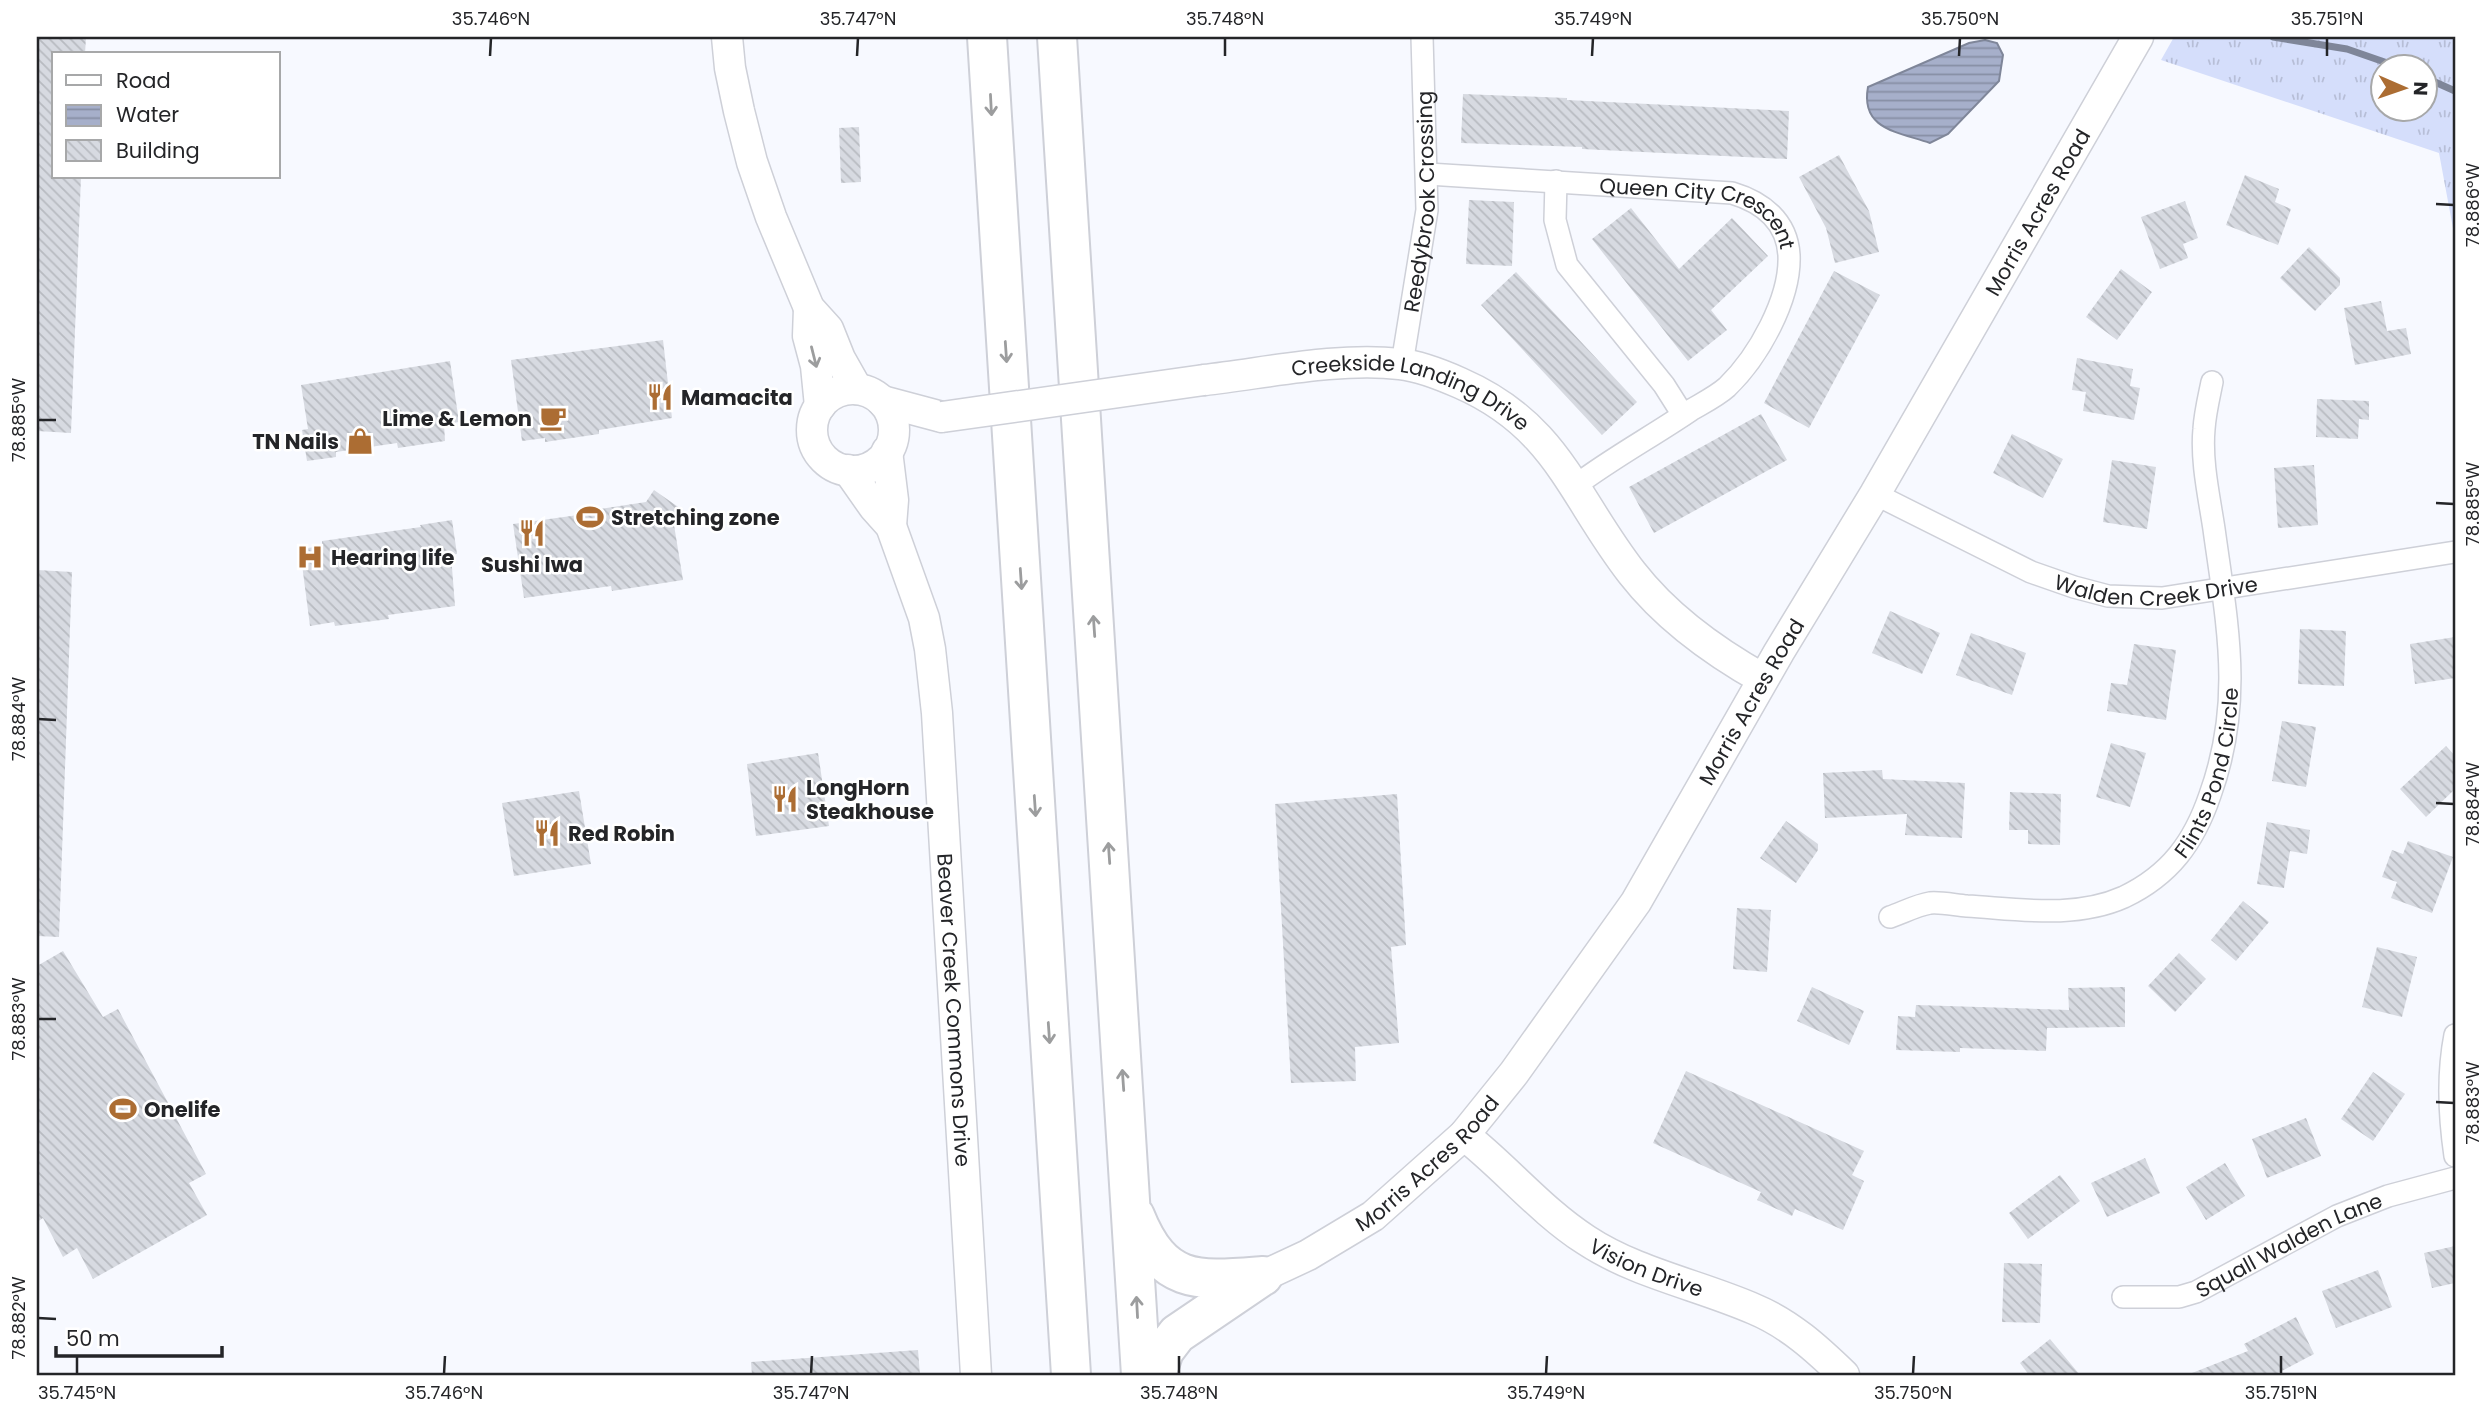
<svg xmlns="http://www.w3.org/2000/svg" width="2492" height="1412" font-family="Poppins,sans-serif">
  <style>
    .grass { fill: url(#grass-tufts); fill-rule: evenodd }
    .water { fill: url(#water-rules); stroke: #7f8699; stroke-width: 2 }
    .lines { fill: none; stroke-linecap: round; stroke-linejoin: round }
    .stream { stroke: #7f8699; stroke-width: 7 }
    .building { fill: url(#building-back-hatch) }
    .street-casing { stroke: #ced0d8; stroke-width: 24 }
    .secondary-casing { stroke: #ced0d8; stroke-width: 33 }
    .highway-casing { stroke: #ced0d8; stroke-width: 42 }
    .street { stroke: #fff; stroke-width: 21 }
    .secondary { stroke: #fff; stroke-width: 30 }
    .highway { stroke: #fff; stroke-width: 38 }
    .secondary-bridge-casing { stroke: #ced0d8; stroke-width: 33; stroke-linecap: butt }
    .secondary-bridge { stroke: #fff; stroke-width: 30 }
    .oneway { stroke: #9c9d9e }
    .ticks { fill: none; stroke: #242528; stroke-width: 2.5 }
    .labels { text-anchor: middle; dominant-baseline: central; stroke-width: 5; stroke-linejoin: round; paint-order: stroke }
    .street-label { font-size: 21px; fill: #242528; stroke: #fff }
    .poi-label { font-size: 21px; font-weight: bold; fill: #242528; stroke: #fff; text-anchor: start }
    .neatline { fill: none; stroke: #242528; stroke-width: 2.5 }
    .ticks-label { font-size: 18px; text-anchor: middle; fill: #242528 }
  </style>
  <defs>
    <pattern id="grass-tufts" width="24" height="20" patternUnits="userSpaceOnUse" patternTransform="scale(1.75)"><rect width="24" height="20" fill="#d5defb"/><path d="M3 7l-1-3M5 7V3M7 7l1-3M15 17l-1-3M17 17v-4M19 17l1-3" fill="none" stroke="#b7bed7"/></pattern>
    <pattern id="water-rules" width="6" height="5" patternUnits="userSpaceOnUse" patternTransform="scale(1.75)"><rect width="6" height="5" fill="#a6afca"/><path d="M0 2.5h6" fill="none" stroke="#878ea4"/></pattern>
    <pattern id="building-back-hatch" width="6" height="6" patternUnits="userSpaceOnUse" patternTransform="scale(1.75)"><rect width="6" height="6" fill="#d7dae1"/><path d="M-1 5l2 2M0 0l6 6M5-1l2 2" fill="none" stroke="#b8bbc1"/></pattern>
  </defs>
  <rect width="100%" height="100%" fill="#f7f9ff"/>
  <path class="grass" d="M2174,37h281v202l-16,-86 -278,-93zM2384,66h42v42h-42z"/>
  <path class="water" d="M1985,40l12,3 6,12 -4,26 -51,53 -18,9c-31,-11 -70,-13 -62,-56l101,-44z"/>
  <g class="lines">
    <path class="stream" d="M2273,37l74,12 49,17
      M2426,78l29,13"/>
  </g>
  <path class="building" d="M37,37h49l-1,17h-31v123h27l-10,256 -34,-2z
    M1463,94l104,4v2l222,11 -2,48 -205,-10v-2l-121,-4z
    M859,127l2,55 -20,1 -2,-55z
    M1839,155l30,56 10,41 -44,11 -9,-35 -27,-51z
    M2245,175l34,14 -4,13 16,7 -13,36 -52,-20z
    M1469,200l45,2 -2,64 -46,-2z
    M2185,201l13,37 -15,6 5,14 -28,11 -19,-52z
    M1631,208l48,61 53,-51 36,38 -57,54 16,20 -39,31 -96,-122z
    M2309,247l31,31v7l-25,26 -35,-33z
    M2121,269l31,23 -35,48 -31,-23z
    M1834,271l46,24 -71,133 -45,-25z
    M1516,272l121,130 -35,33 -121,-130z
    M2381,301l6,30 19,-3 5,26 -56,11 -11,-57z
    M663,340l9,78 -73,12v4l-54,8v-4l-23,3 -11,-81z
    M2077,358l56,11 -3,17 10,2 -6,32 -51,-9 3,-19 -14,-2z
    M450,361l9,61 -15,2 1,17 -47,7 -1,-5 -61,9v5l-29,4 -5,-31 6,-1 -7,-44z
    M2317,399l52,2v19l-10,-1 -1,20 -42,-2z
    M1761,414l26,46 -133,73 -25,-46z
    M2012,434l51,25 -20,39 -50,-25z
    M2112,460l44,7 -9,62 -44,-7z
    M2314,465l4,60 -40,3 -4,-60z
    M654,490l30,21 -10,14 9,55 -71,11 -1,-5 -87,12 -11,-74 87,-12v-3l46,-7z
    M452,520l5,34 -6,1 4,51 -67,9 1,4 -54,7 -1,-4 -24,4 -10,-77 22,-3v-5l99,-14 -1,-2z
    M37,570l35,2 -13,365 -22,-1z
    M1890,611l50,22 -18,41 -50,-21z
    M2300,629l46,2 -2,55 -46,-2z
    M1971,633l55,20 -14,42 -56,-20z
    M2455,637v41l-40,6 -5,-40z
    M2134,644l42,6 -10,70 -59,-9 4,-28 16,2z
    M2282,721l34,6 -10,60 -34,-6z
    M2111,743l35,10 -16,54 -34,-10z
    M2446,746l9,10v33l-29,28 -26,-28z
    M818,753l11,73 -73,10 -9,-72z
    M1882,770l1,9 82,4 -3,55 -57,-3 2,-21 -82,4 -2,-45z
    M579,791l12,73 -77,12 -12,-73z
    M2010,792l51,2 -1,51 -32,-1v-14h-19z
    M1397,794l9,151 -15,2 8,96 -44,4 1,34 -65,2 -16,-279z
    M1786,821l32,23v6l-22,33 -36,-25z
    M2267,822l43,8 -3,24 -17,-3 -6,37 -27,-4z
    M2408,841l45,16 -21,56 -41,-15 6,-16 -15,-5 10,-27 11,4z
    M2243,901l26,21 -33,39 -25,-21z
    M1737,908l34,2 -4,62 -34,-3z
    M2377,947l40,10 -15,60 -40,-10z
    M63,951l40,66 15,-8 88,165 -17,9 18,32 -114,64 -16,-31 -14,9 -20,-39 -6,4v-256z
    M2179,953l27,26 -31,33 -27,-26z
    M1812,987l52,24 -15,34 -52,-24z
    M2125,987v40l-78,1 -1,23 -86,-3v4l-64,-2 2,-34 17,1 1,-12 153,5 -1,-22z
    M1686,1071l178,80 -12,24 12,6 -21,49 -48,-21 -3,7 -35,-16 4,-8 -108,-49z
    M2373,1072l32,22 -32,47 -32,-22z
    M2306,1118l15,38 -54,22 -15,-39z
    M2145,1158l15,35 -53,24 -16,-34z
    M2225,1163l20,33 -39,24 -20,-33z
    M2060,1175l20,26 -52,38 -19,-26z
    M2455,1246v37l-23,5 -8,-35z
    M2004,1263l38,1 -2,59 -38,-1z
    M2378,1270l14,37 -56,21 -14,-37z
    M2296,1317l18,37 -40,21h-87l61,-24 -4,-7z
    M2050,1339l30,36h-51l-9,-12z
    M918,1350l2,25h-168l-1,-13z"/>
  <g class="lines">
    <defs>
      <g id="street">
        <path id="s1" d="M1428,174l304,19c30,9 55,28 57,62 2,44 -31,102 -62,132 -10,9 -24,16 -36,23 -38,26 -79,48 -116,76"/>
        <path d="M1556,181l-1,39 12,45 97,120 19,30"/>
        <path id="s2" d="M1402,364l25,-154 -5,-173"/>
        <path id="s3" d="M1875,494l156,78 43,15 34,9 54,2 293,-46"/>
        <path id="s4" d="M1890,917c12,-4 27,-12 40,-14 11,-1 25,2 37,3 51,3 108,13 157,-9 46,-22 70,-55 86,-102 34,-94 17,-171 4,-266 -5,-33 -13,-68 -10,-100 1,-16 5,-32 8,-47"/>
        <path d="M2455,1035c-8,41 -6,80 0,121"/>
        <path id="s5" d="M2123,1297h56l17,-5 141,-76 51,-20 67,-18"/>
      </g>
      <g id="secondary">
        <path d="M727,37l3,31 9,43 13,51 19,55 38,91 19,21 12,30 17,30"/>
        <path d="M809,308l-1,28 8,30 4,40"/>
        <path id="s6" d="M1204,380c62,-7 134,-23 196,-16 19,2 42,11 60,19 98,43 112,113 172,190 35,45 81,78 131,106"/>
        <circle cx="853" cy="430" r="41"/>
        <path d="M882,401l60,16"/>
        <path d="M887,451l6,49 -2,26"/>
        <path id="s7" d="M848,470l26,37 17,19 33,92 6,31 7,64 39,662"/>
        <path id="s8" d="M1464,1135c42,33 77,76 122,105 50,33 113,45 168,69 36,15 63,40 90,66"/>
        <path id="s9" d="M1263,1276l45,-21 65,-39 91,-81 50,-62 122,-171 143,-250 96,-158 263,-457"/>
      </g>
      <path id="highway" d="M987,37l84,1338
        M1057,37l84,1338
        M1135,1216c28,70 63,65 128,60
        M1156,1375l8,-24 13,-17 84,-57"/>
    </defs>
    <use href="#street" class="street-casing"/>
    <use href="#secondary" class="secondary-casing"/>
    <use href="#highway" class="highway-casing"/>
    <use href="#street" class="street"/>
    <use href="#secondary" class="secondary"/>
    <use href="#highway" class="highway"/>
    <defs>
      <path id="secondary-bridge" d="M942,417l262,-37"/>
    </defs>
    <use href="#secondary-bridge" class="secondary-bridge-casing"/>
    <use href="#secondary-bridge" class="secondary-bridge"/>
  </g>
  <defs><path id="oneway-shaft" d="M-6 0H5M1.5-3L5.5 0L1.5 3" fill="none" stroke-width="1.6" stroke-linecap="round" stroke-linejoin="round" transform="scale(1.75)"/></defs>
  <g class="oneway">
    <use href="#oneway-shaft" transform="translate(991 105) rotate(87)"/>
    <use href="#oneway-shaft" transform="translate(1006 352) rotate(86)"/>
    <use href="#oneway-shaft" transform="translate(814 357) rotate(76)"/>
    <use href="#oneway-shaft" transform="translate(1021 579) rotate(86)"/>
    <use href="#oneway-shaft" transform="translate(1094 626) rotate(-94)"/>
    <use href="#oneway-shaft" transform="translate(1035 806) rotate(86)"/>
    <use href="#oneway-shaft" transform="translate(1109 853) rotate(-94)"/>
    <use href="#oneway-shaft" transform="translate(1049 1033) rotate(86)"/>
    <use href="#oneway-shaft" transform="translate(1123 1080) rotate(-94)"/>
    <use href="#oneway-shaft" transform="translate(1137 1307) rotate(-93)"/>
  </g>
  <path class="ticks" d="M490,56l1,-18M857,56l1,-18M1225,56v-18M1592,56l1,-18M1959,56l1,-18M2327,56v-18M2436,204l18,1M38,420h18M2436,503l18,1M38,719l18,1M2436,803l18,1M38,1019h18M2436,1102l18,1M38,1318l18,1M77,1374v-18M444,1374l1,-18M811,1374l1,-18M1179,1374v-18M1546,1374l1,-18M1913,1374l1,-18M2281,1374v-18"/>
  <defs>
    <symbol id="restaurant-bare" viewBox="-9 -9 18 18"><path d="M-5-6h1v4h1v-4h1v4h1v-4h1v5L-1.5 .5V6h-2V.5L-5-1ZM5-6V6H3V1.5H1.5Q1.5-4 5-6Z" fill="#ac6d33" stroke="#fff" stroke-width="2.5" paint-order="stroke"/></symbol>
    <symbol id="cafe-bare" viewBox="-9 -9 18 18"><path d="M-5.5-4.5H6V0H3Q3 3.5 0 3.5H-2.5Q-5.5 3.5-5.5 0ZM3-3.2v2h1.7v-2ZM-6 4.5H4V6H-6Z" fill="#ac6d33" stroke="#fff" stroke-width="2.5" paint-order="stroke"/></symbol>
    <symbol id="shop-bare" viewBox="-9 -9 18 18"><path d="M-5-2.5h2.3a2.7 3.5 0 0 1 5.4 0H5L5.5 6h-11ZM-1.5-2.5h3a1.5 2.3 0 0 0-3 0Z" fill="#ac6d33" stroke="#fff" stroke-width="2.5" paint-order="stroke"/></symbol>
    <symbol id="stadium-bare" viewBox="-9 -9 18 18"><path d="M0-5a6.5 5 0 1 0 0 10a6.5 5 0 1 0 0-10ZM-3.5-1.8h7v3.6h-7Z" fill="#ac6d33" stroke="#fff" stroke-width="2.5" paint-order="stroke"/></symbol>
    <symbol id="hospital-bare" viewBox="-9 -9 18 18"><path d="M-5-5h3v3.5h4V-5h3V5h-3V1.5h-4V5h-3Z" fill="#ac6d33" stroke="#fff" stroke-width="2.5" paint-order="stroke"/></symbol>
  </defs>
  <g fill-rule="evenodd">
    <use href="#restaurant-bare" x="641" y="378" width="38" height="38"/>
    <use href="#cafe-bare" x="534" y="399" width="38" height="38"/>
    <use href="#shop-bare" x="341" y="422" width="38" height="38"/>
    <use href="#stadium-bare" x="571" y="498" width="38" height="38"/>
    <use href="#restaurant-bare" x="513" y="514" width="38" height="38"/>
    <use href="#hospital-bare" x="291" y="538" width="38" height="38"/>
    <use href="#restaurant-bare" x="766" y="780" width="38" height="38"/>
    <use href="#restaurant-bare" x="528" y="814" width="38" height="38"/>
    <use href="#stadium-bare" x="104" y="1090" width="38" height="38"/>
  </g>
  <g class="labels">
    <g class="street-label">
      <text stroke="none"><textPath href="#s2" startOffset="164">Reedybrook Crossing</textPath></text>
      <text stroke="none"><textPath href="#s9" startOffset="1335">Morris Acres Road</textPath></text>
      <text stroke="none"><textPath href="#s1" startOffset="280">Queen City Crescent</textPath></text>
      <text stroke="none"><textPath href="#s6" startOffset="214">Creekside Landing Drive</textPath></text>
      <text stroke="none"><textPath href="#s3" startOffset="303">Walden Creek Drive</textPath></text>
      <text stroke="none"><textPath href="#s9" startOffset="768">Morris Acres Road</textPath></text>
      <text stroke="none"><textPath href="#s4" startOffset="397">Flints Pond Circle</textPath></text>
      <text stroke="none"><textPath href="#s7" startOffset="562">Beaver Creek Commons Drive</textPath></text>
      <text stroke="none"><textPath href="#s9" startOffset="201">Morris Acres Road</textPath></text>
      <text stroke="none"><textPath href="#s5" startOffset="178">Squall Walden Lane</textPath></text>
      <text stroke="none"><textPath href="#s8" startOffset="228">Vision Drive</textPath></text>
    </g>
    <g class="poi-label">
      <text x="681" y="397">Mamacita</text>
      <text x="532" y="418" text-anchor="end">Lime &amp; Lemon</text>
      <text x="339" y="441" text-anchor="end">TN Nails</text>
      <text x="611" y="517">Stretching zone</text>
      <text x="331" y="557">Hearing life</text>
      <text x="532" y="564" text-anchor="middle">Sushi Iwa</text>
      <text x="806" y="787">LongHorn<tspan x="806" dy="24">Steakhouse</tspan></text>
      <text x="568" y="833">Red Robin</text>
      <text x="144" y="1109">Onelife</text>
    </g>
  </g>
  <rect width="2492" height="1412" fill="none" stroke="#ffffff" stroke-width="77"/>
  <rect x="52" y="52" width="228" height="126" fill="#ffffff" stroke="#a7a8a9" stroke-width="2"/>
  <rect x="66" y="75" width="35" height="10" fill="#ffffff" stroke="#a7a8a9" stroke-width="2"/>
  <text x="116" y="88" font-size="21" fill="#242528">Road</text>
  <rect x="66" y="105" width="35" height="21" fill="url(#water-rules)" stroke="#a7a8a9" stroke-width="2"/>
  <text x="116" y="122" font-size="21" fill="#242528">Water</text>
  <rect x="66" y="140" width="35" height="21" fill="url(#building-back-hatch)" stroke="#a7a8a9" stroke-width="2"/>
  <text x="116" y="158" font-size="21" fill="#242528">Building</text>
  <g transform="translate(2404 88) rotate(92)"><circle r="33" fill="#ffffff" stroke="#a7a8a9" stroke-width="2"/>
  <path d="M0-5L12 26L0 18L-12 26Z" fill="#ac6d33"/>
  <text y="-10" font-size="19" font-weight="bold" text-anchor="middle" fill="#242528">N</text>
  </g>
  <path d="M56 1346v10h166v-10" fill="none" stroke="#242528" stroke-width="3.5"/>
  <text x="66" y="1346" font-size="21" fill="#242528" stroke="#ffffff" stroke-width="5" paint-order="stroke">50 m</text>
  <rect x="38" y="38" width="2416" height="1336" class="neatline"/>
  <g class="ticks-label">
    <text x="491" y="25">35.746°N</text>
    <text x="858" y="25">35.747°N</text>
    <text x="1225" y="25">35.748°N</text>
    <text x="1593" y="25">35.749°N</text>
    <text x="1960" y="25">35.750°N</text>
    <text x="2327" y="25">35.751°N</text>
    <text transform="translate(2473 205) rotate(-90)" y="6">78.886°W</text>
    <text transform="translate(19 420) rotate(-90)" y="6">78.885°W</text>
    <text transform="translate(2473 504) rotate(-90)" y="6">78.885°W</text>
    <text transform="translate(19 719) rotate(-90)" y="6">78.884°W</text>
    <text transform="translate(2473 804) rotate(-90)" y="6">78.884°W</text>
    <text transform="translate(19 1019) rotate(-90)" y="6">78.883°W</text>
    <text transform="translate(2473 1103) rotate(-90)" y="6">78.883°W</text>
    <text transform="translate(19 1318) rotate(-90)" y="6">78.882°W</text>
    <text x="77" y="1399">35.745°N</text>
    <text x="444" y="1399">35.746°N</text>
    <text x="811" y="1399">35.747°N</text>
    <text x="1179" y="1399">35.748°N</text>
    <text x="1546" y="1399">35.749°N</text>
    <text x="1913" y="1399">35.750°N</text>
    <text x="2281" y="1399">35.751°N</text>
  </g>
</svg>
